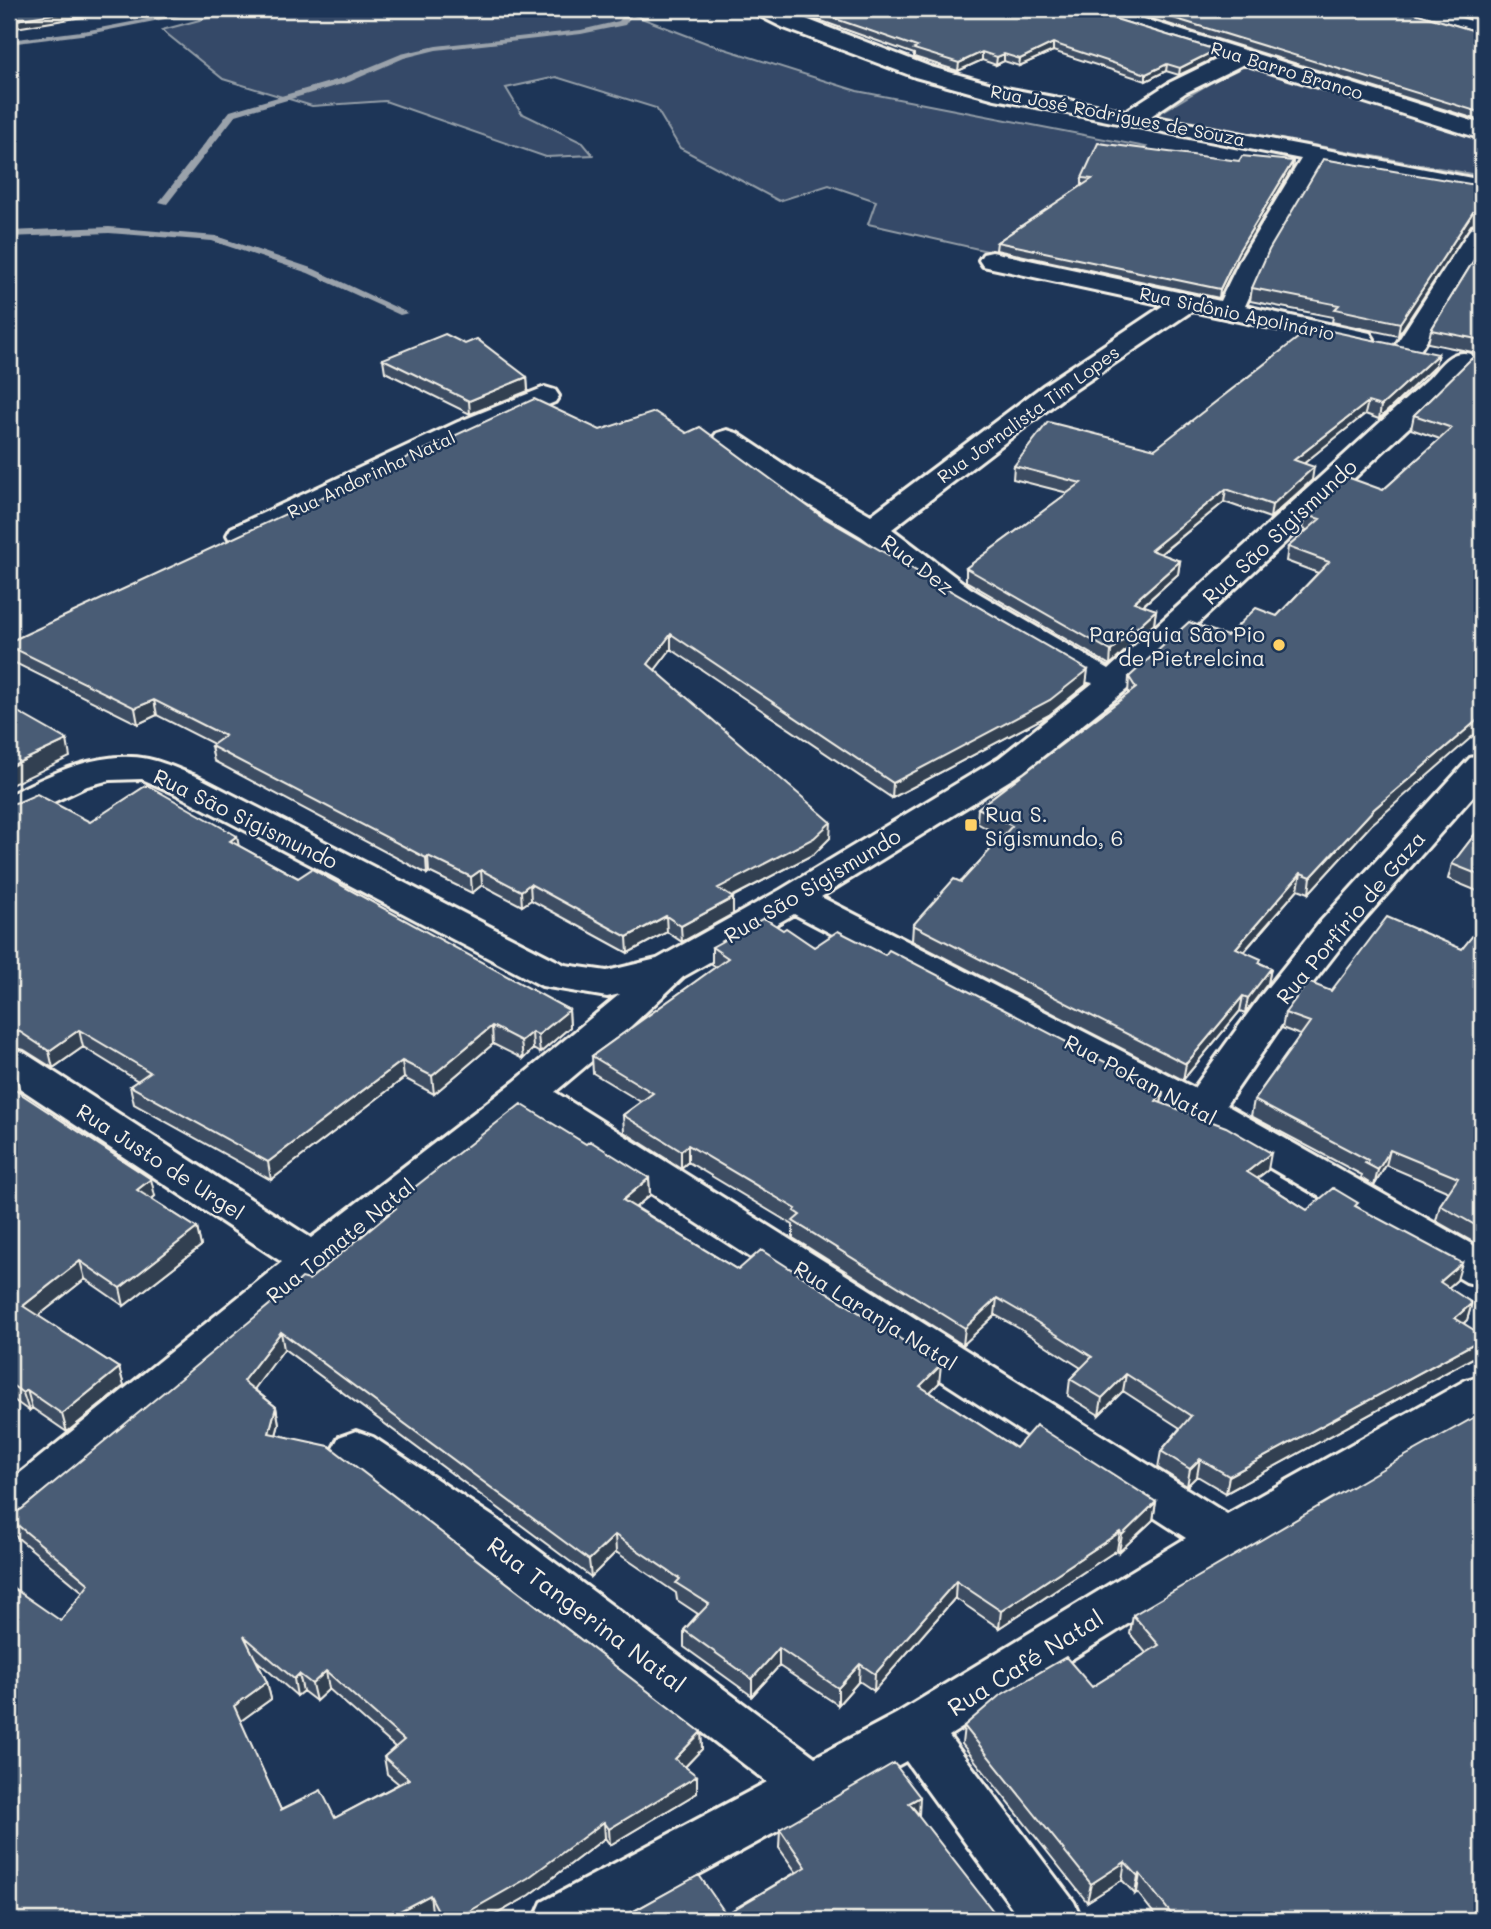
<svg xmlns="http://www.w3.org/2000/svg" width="1491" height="1929" font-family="Mali,sans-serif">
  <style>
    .green { fill: #354a67; stroke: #949ea8; stroke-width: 2 }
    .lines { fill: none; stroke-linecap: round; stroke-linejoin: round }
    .stream { fill: #9aa2ab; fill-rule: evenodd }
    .street-casing { stroke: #f4f1e8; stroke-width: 6 }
    .street { fill: #1d3557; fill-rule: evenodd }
    .wall { fill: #3e4e64; stroke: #f4f1e8; stroke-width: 2; fill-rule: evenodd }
    .shaded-wall { fill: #324051; stroke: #f4f1e8; stroke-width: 2 }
    .building { fill: #485b74; stroke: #f4f1e8; stroke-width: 2; fill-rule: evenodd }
    .poi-dot { fill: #ffd166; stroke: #1d3557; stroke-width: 2.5 }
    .labels { text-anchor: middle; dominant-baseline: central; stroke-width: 5; stroke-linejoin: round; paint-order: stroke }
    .far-street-label { font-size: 18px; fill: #f4f1e8; stroke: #1d3557 }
    .street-label { font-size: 21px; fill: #f4f1e8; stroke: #1d3557 }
    .poi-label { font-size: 21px; fill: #f4f1e8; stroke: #1d3557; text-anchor: end }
    .near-street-label { font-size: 24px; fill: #f4f1e8; stroke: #1d3557 }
  </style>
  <rect width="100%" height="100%" fill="#1d3557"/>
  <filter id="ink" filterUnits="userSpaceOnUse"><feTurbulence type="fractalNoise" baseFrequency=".0143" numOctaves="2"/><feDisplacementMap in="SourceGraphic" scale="14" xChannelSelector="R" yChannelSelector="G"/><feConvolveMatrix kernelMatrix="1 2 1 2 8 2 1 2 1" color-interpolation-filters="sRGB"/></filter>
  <g filter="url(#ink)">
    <path class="green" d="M241,9h377l91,35 148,47 289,56 -150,106 -128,-29 8,-23 -47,-16 -50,16 -99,-53 -24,-40 -100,-31 -50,11 15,25 62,30 10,12 -47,2 -161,-56 -73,5 -89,-27 -61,-49z
      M1244,63l238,75v38l-327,-60z"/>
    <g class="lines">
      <path class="stream" d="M200,9h15l-126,25 -80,10v-4l80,-10z
        M628,9h8l-11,16 -44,9 -145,16 -32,8 -55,24 -113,33 -69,89 -8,-2 71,-91 113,-33 58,-24 35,-8 145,-16 38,-9z
        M109,227l107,9 98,33 94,44 -8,2 -92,-42 -96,-32 -103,-8 -100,4v-6z"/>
      <defs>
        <path id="street" d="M753,9h27l151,58 75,21 120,23 43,-28 53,-26 -139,-43 -3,-5h32l370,115v15l-238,-75 -59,29 -34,23 331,64v14l-159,-31 -58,99 -20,44 125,27 4,6 -4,6 -10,2 -168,-36 -128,86 -172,132 78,59 139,81 320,-291c13,-14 21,-29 42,-24l4,6 -26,30 -323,300 -103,82 -202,125 373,191 66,-91 61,-76 149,-163 12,-3v31l-135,153 -59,76 -62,90 256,145v36l-16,-4 -280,-163 -392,-205 -111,63 -70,66 -58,49 672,422 239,-134 16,-5v40l-239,137 -294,184 125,166 8,18h-61l-115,-159 -291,159h-81l8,-18 225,-120 -306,-236 -122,-83 -7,-13 7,-13 17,-6 17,6 122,81 320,239 81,-43 290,-176 -658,-424 -181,143 -321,267 -17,6v-48l273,-220 -273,-181v-33l14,4 288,186 203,-156 106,-88 -13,3 -65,-11 -368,-193 -32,-14 -32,1 -23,6 -65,31 -13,3v-25c41,-21 92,-46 139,-36 18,4 34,12 50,18l367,188 42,6 50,-12 123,-69 219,-132 94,-75 -9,-2 -136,-79 -87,-66 -92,-55 -52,-36 -5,-6 5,-6 10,-3 10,3 54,36 80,46 173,-130 120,-80 -181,-39 -4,-6 4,-6 9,-2 228,49 19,-39 62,-103 -306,-60 -80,-22 -131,-49 -28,-14z
          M1397,9h33l52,15v14l-82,-24z
          M1482,223v28l-61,98 -4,6 -10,2 -10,-2 -4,-6 76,-118 4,-5z
          M545,387l10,3 4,6 -4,6 -77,32 -225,108 -11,2 -11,-2 -4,-7 4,-7 227,-106z"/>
      </defs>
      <use href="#street" class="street-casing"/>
      <use href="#street" class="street"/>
    </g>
    <path class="wall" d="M788,9h295l133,41 -1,8 -36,17 -13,-4 -20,10 -93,-30 -34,15 -15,-5 -8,4 -14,-5 -24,11 -44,-14v-3z
      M1120,9h281l81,24v88z
      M1439,9h43v12z
      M1239,161h54l-1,8 -55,92 -18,37 -223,-48 1,-8 85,-56v-8z
      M1482,186v35h-1l-10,4 -73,111 -66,-14 1,-5 -83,-16 2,-13z
      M1482,247v107l-54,-11 3,-13z
      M383,359l144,18 1,14 -58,23 -85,-42z
      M1471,359l-100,466 -62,68 -11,-4 -54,63 16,11 11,5 -3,15 -23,30 -5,-2 -57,69 -271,-139 1,-16 48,-43 41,-45 -25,-14 1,-15 150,-114 1,-17 148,-61 41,-43 -32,-12 2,-14 19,-17 -4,-1 3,-14 77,-25 57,-51 -29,-10 3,-14z
      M1435,366l-56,53 -14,-5 -61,49 8,17 -42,38 -46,-16 -63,52 19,7 -2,13 -35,32 13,4 -2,14 -44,41 -144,-84v-13l102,-75 -55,-14 1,-13 141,-17z
      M600,430l221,86 265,169 -37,30 -157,83 -221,-149 -16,21 175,168 -16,16 -82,43 1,1v16l-51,28 -15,-10 -39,21 -97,-53 -9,6 -40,-21 -10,8 -43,-21 -2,2 -213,-113 -3,-15 3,-2 -57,-29 -19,9 -129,-64v-18z
      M9,804l81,18 149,24 59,32 271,132 1,17 -30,26 -7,-4 -10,10 -30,-15 -59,50 -30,-16 -133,102 -137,-76 -4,-18 8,-5 -55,-34 -30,21 -29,-18 -15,-4z
      M1482,825v68l-34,-14 4,-15z
      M1482,924v323l-46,-26 4,-16 9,-13 -63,-27 -12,21 -13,-8 1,-3 -111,-59 3,-16 46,-65 -18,-7 3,-15 46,-22 131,-42z
      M783,930l31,17 71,8 278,137 -2,11 107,67 -11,8 50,32 50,-3 100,73 -9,8 24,15 -5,17 -3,3 16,31 -254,139 -29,-17 -10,10 -29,-18 3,-17 19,-23 -57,-37 -24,24 -31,-19 2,-17 11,-11 -61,-39 -25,-14 -32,30 -170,-107v-13l-105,-63 -7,6 -57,-36 -1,-17 18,-13 -48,-29 -1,-17 124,-89 -4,-3v-17z
      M9,1069l11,23 -1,1 136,103 -3,3 45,29 4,18 -77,60 -39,-27 -47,37 81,52 5,18 -57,46 -35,-24 -3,3 -18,-13 -2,2z
      M586,1144l63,34 1,17 -14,12 102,63 201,113 -9,9 86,56 140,54 -3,18 -34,32 -2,-2 -118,78 -44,-30 -81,93 -15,-10 -21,24 -59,-39 -27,30 -68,-49v-17l14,-16 -21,-14 -1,-7 -60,-41 -25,25 -307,-228 -30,40 22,18 3,17 -3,11 425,297 1,17 -17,18 12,26 -87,52 -5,-7 -75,57 -44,25h-49l-5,-9 -16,9h-407l52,-299 22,-29 -70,-58 -4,-12v-6l13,-7 253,-206 34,-23 84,-70 -1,-5zM256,1660l41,36 6,-5 13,10 13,-12 66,58 -11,10 3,17 12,10 -64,34 -54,-8 -41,-89 31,-22 -4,-17z
      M1133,1615l349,305h-323l-22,-28 -2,2 -13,-14 -35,22 -125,-158 2,-18 128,-39 54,-34 -16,-19z
      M919,1815l-193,99 70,-42 -17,-24 1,-19z"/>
    <path class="shaded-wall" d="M84,9h47l-122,20v-8z
      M143,9h39l-38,6z
      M1053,43v8l-34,15 1,-7z
      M1216,50l-1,8 -36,17 1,-7z
      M982,52v8l-24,11 1,-8z
      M1004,54v7l-8,4 1,-8z
      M1167,64l-1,7 -20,10v-7z
      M1293,161l-1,8 -55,92 -18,37 1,-9 18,-37z
      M1482,208l-1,13 -10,4 -73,111 2,-13 73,-111z
      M1438,354l-3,12 -56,53 2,-13z
      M527,377l1,14 -58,23 -1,-13z
      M1368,402l-3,12 -73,59 2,-13z
      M1314,467l-2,13 -42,38 2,-13z
      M1226,489l-2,13 -75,61 2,-13z
      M1180,561l-2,13 -46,41 2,-13z
      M1156,610l-2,14 -44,41 1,-14z
      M671,634v15l-23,30v-15z
      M1088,670l-2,15 -37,30 -157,83 1,-15z
      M154,700l3,15 -19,9 -3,-16z
      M1482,716v12l-111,97 -62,68 2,-16 63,-68z
      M67,740l3,17 -61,29v-19z
      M831,822l-1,16 -16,16 -96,50v-16z
      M237,836l3,17 -10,-12z
      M428,856l1,16 -2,2 -1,-16z
      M481,870l1,15 -10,8 -1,-16z
      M1301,873l-3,16 -65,75 3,-16z
      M530,884l1,16 -9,6 -1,-15z
      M733,898v16l-51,28 -1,-16z
      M666,916l1,16 -39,21 -1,-16z
      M1271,968l-3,15 -23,30 3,-15z
      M1243,996l-3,15 -57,69 3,-16z
      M569,1010l1,17 -30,26 -2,-18z
      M492,1026l1,18 -59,50 -2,-18z
      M79,1030l4,17 -30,21 -4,-17z
      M532,1032l1,17 -10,10 -2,-18z
      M402,1061l2,17 -133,102 -3,-18z
      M16,1074l4,18 -11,8v-21z
      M1163,1092l-3,17 -4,-8z
      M688,1145v17l-7,6v-17z
      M1390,1150l-4,15 -12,21 4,-16z
      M1271,1153l-3,17 -24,19 3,-17z
      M649,1178l1,17 -26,22 -1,-17z
      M151,1179l4,17 -14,11 -4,-17z
      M197,1228l4,18 -77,60 -4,-18z
      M80,1261l5,18 -57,45 -5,-18z
      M1462,1263l-5,17 -22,19 5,-17z
      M997,1298l-2,17 -32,30 2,-17z
      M1472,1303l-5,17 -16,15 4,-17z
      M281,1332l3,17 -37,50 -4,-18z
      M1482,1339v8l-2,7 -254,139 3,-17z
      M941,1365l-2,18 -20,20 1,-17z
      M119,1368l5,18 -57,46 -5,-18z
      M1126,1374l-3,17 -24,24 3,-17z
      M27,1390l5,18 -3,3 -6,-18z
      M276,1407l3,17 -7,26 -3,-17z
      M1200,1459l-3,17 -10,10 3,-17z
      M1156,1502l-3,18 -34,32 3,-17z
      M1120,1532l-3,18 -118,78 2,-17z
      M615,1535l1,17 -25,25 -2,-17z
      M956,1581l-1,17 -81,93 1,-17z
      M779,1648v18l-27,30v-17z
      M860,1664l-1,17 -21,24v-17z
      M326,1671l3,18 -13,12 -4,-17z
      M299,1674l4,17 -6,5 -3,-17z
      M267,1682l4,17 -33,24 -4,-17z
      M701,1732l1,17 -26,27 -1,-17z
      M697,1776v17l-87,52 -1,-16z
      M920,1797l-1,18 -10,-12z
      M604,1822l1,16 -75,57 -44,25h-32z
      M1125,1862l-3,18 -35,22 4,-18z
      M1140,1874l-3,18 -2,2 3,-18z
      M430,1895l2,16 -16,9h-21l-1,-6z
      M393,1911l2,9h-19z"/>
    <path class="building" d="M9,9h75l-75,12z
      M807,9h276l133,41 -36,18 -13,-4 -21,10 -93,-31 -33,16 -16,-5 -7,3 -15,-5 -23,11 -45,-14 3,-2z
      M1144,9h257l81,24v80z
      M1465,9h17v5z
      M1098,143l141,18 3,-5 51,5 -55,91 -18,37 -223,-47 95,-63 -10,-1z
      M1323,159l159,27v22l-9,4 -73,111 -65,-14 4,-4 -87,-17 17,-38z
      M1482,247v93l-51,-10z
      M1312,327l126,27 -57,52 -13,-4 -74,58 20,7 -42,38 -46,-16 -75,61 29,11 -46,41 22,8 -45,41 -145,-83 115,-85 -67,-17 34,-44 107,27z
      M445,334l20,10 12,-5 50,38 -58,24 -86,-42z
      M1471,359l11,2v355l-108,93 -63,68 -10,-4 -65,75 25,11 -2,4 12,5 -23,30 -5,-2 -57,68 -273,-139 41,-46 7,3 51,-56 -34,-18 158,-120 -7,-11 60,-55 38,14 29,-28 21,8 52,-54 -41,-15 32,-28 -14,-4 41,-38 36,13 69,-62 -38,-13z
      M534,399l66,31 55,-18 32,21 13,-6 121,89 267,154 -38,30 -157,83 -222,-149 -23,30 183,158 -17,16 -96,50 15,10 -52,28 -15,-10 -39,21 -97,-53 -9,7 -40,-21 -10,7 -43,-21 -2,2 -215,-112 14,-10 -71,-36 -19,8 -126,-62v-4z
      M9,707l58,33 -58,27z
      M147,785l90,51 -7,5 68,37 14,-9 257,141 -31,25 -6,-3 -11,9 -29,-15 -60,50 -30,-15 -134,101 -138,-76 20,-14 -71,-42 -30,21 -29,-19 -11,-2v-226l10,-2 18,-8 53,28z
      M1482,825v51l-30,-12z
      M1387,917l75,32 20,-25v305l-42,-24 18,-27 -68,-28 -12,20 -13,-7 3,-3 -114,-60 56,-78 -25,-9 23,-31 23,9z
      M764,918l19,12 3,-2 28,19 24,-16 47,24 4,-5 274,142 -7,9 70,26 45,26 -24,19 60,38 26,-22 25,15 -3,3 107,57 -22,19 32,21 -17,15 27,17v4l-253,137 -29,-17 -10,10 -29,-18 30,-35 -65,-42 -24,24 -32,-19 22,-22 -71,-45 -24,-14 -32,30 -172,-107 7,-6 -6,-4 2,-2 -108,-64 -7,6 -58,-36 30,-22 -61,-37 136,-98 -16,-11z
      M9,1069l7,5 -7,5z
      M9,1086l142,93 -14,11 60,38 -77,60 -40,-27 -57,45 96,62 -57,46 -35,-24 -4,3 -14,-10z
      M521,1104l65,40 4,-3 59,37 -26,22 115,70 23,-20 180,115 -21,21 96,62 20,-23 120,77 -34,33 -2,-3 -119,79 -45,-30 -81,93 -15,-10 -22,24 -59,-40 -27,31 -68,-49 25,-26 -33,-21 4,-4 -65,-44 -26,25 -308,-228 -38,49 33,26 -7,26 60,13 372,286 -26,27 22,17 -88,53 -5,-7 -76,56 -74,42h-11l-13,-25 -36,19 -1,-3 -17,9h-367v-335l52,36 28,-37 -80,-66v-2l13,-7 251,-207 2,1 27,-25 7,2 87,-72 -4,-3zM244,1636l50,43 5,-5 13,10 14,-13 78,69 -20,17 25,22 -74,39 -14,-28 -40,20 -47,-104 33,-24z
      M1482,1413v507h-306l-36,-46 -2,2 -13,-14 -34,22 -127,-158 35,-30 67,-39 26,30 67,-42 -26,-30 256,-150z
      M894,1763l26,34 -11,6 91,117h-382l81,-45 27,39 80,-47 -26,-38z"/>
  </g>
  <g class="poi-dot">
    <circle cx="1279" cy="645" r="7"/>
    <rect x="964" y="818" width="14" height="14" rx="3.5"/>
  </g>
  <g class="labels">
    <g class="far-street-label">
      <text transform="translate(1287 70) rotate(17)">Rua Barro Branco</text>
      <text transform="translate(1118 115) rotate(11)">Rua José Rodrigues de Souza</text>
      <text transform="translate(1237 313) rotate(12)">Rua Sidônio Apolinário</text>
      <text transform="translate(1028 414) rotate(-36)">Rua Jornalista Tim Lopes</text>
      <text transform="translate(371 474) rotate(-25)">Rua Andorinha Natal</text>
    </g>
    <g class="street-label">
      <text transform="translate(1279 531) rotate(-43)">Rua São Sigismundo</text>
      <text transform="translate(918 564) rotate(37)">Rua Dez</text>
      <text transform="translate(246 818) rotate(26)">Rua São Sigismundo</text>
      <text transform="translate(812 885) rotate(-31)">Rua São Sigismundo</text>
      <text transform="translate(1350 917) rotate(-50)">Rua Porfírio de Gaza</text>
      <text transform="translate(1141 1079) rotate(28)">Rua Pokan Natal</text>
      <text transform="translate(161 1161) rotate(33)">Rua Justo de Urgel</text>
      <text transform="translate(340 1240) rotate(-39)">Rua Tomate Natal</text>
      <text transform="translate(876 1315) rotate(32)">Rua Laranja Natal</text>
    </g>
    <g class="poi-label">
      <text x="1265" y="633">Paróquia São Pio<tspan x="1265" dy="24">de Pietrelcina</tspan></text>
      <text x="985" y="813" text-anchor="start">Rua S.<tspan x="985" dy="24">Sigismundo, 6</tspan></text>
    </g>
    <g class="near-street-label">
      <text transform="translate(587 1614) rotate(37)">Rua Tangerina Natal</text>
      <text transform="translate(1025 1662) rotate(-32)">Rua Café Natal</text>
    </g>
  </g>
  <rect width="1491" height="1929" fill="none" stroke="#1d3557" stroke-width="35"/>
  <rect x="18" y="18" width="1456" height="1894" fill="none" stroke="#f4f1e8" stroke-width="2.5" filter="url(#ink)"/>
</svg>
